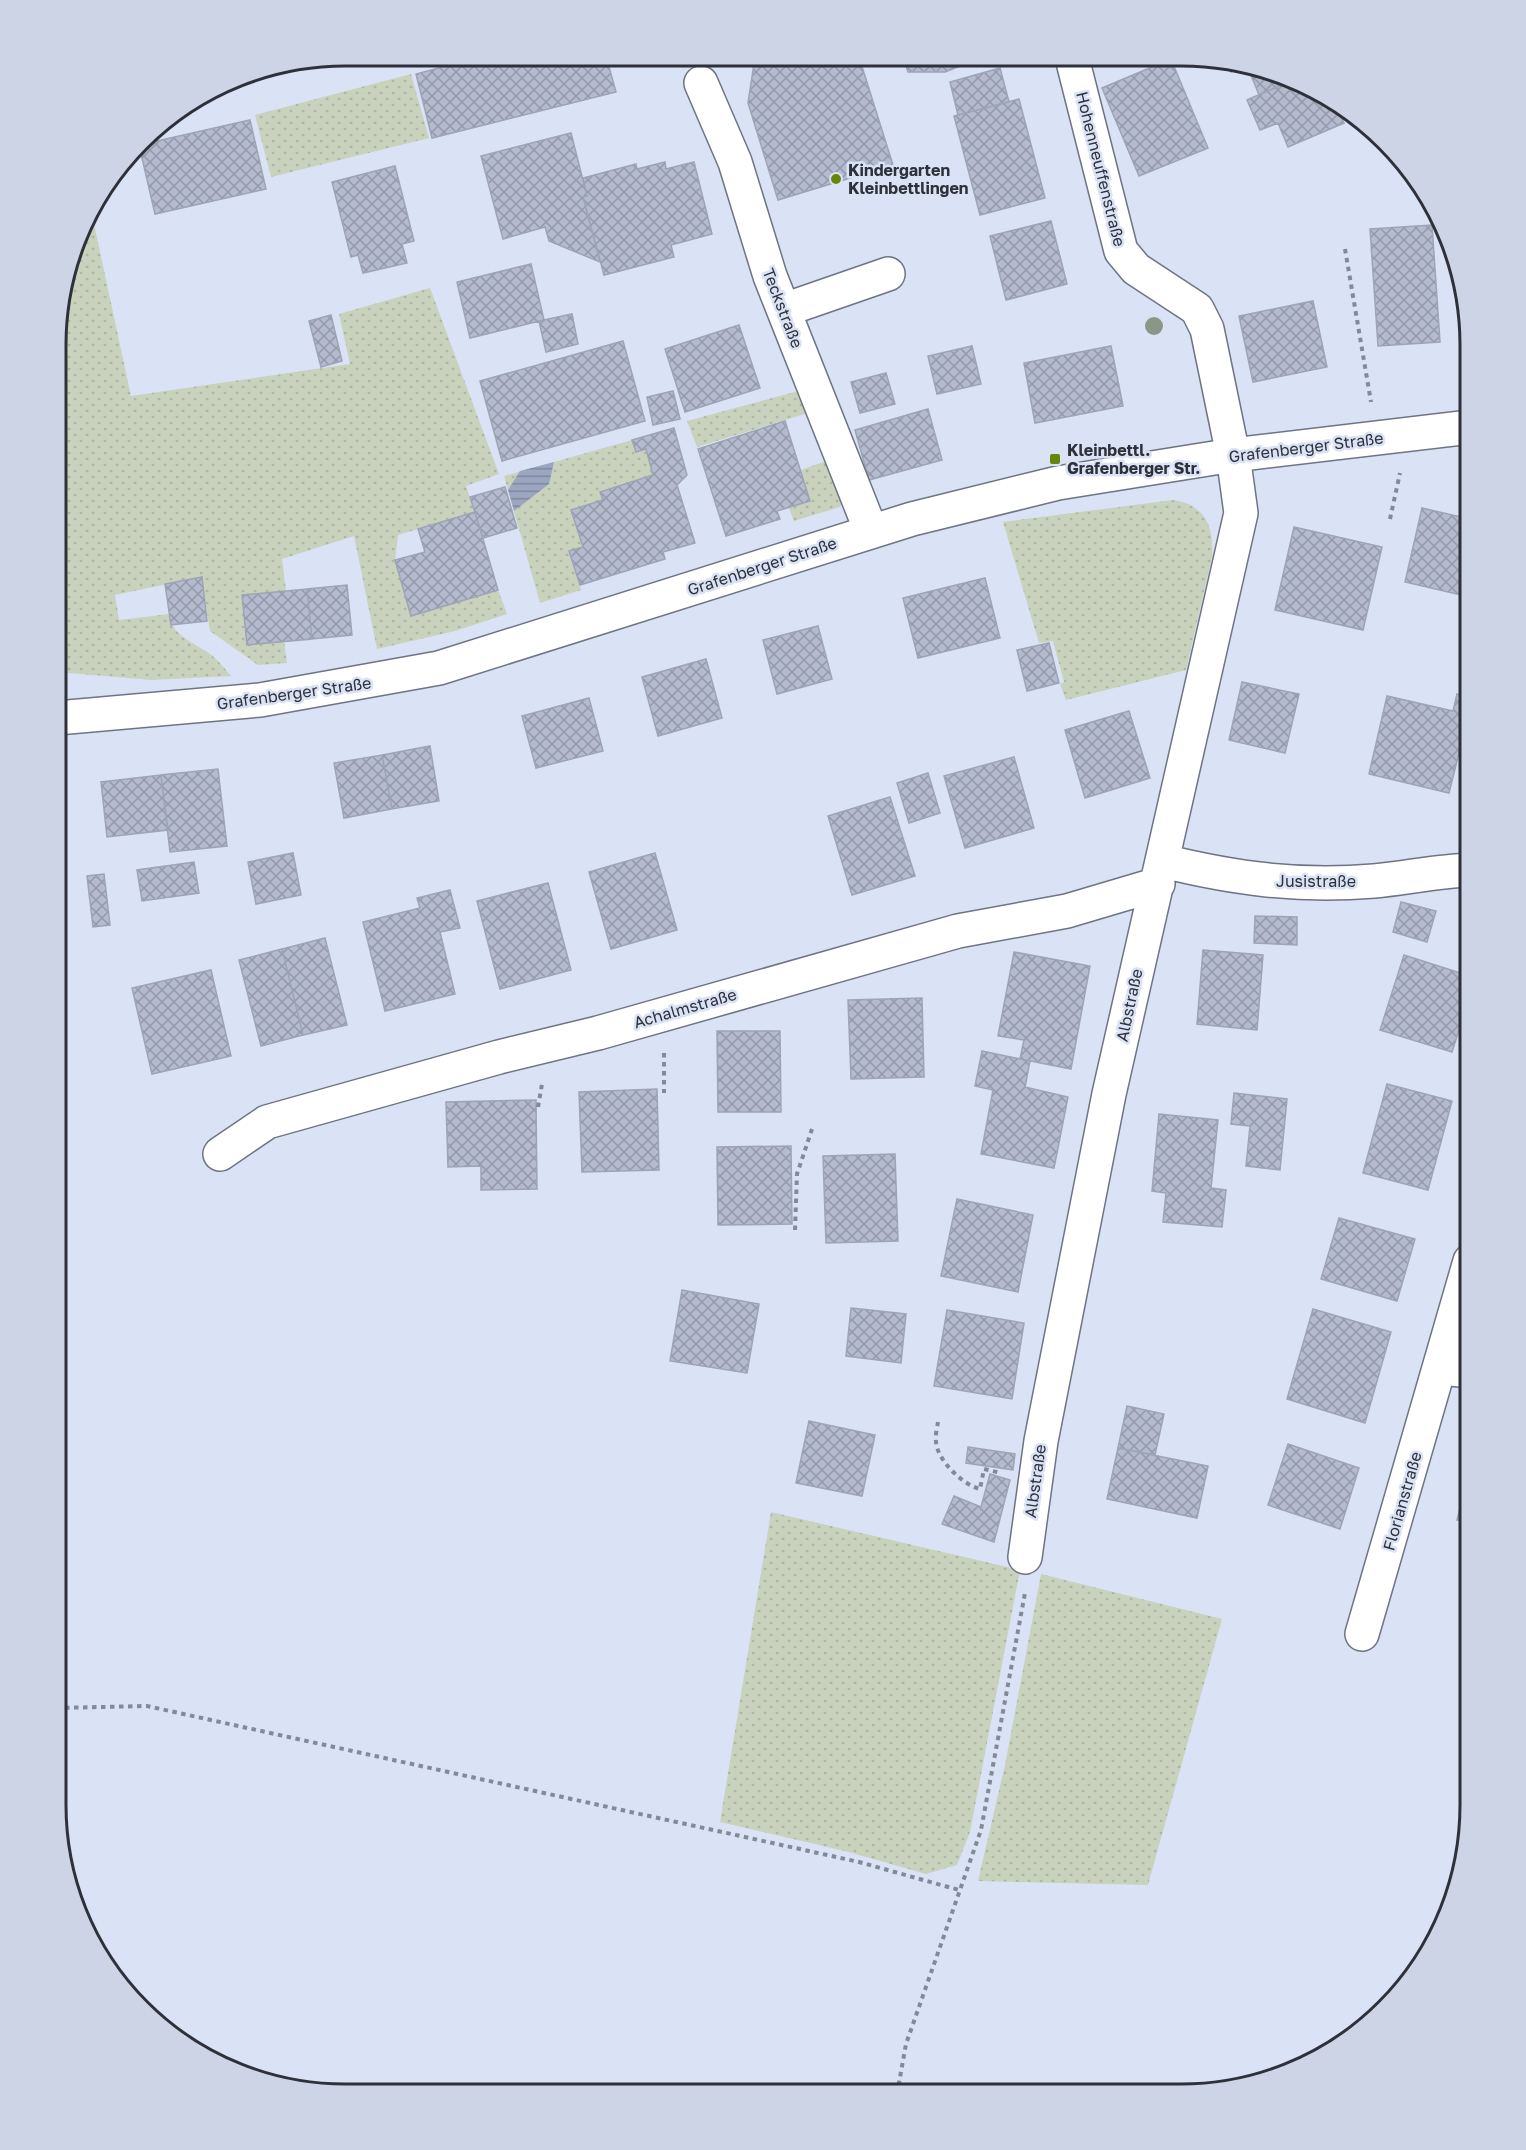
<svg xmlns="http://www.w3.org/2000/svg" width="1526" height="2150" font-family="'Golos Text',sans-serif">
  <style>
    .grass { fill: url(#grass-dots) }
    .water { fill: url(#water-rules) }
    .building { fill: url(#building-cross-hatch); stroke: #9ca4b5; stroke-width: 1.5 }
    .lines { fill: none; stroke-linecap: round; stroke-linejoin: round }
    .minor-casing { stroke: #6d7484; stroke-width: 36 }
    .path { stroke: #838996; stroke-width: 4; stroke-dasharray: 4.5 4.5; stroke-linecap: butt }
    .minor { stroke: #fff; stroke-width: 33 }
    .tree { fill: #8a9787 }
    .poi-dot { fill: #648709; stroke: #dae2f5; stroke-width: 2 }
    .labels { text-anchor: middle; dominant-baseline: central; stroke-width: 5; stroke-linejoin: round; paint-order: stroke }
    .street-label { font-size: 16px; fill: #2e3139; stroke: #dae2f5 }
    .poi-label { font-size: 16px; font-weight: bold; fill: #2e3139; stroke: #dae2f5; text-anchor: start }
    .rim { fill: none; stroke: #2e3139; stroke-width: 3 }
  </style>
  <defs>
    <pattern id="grass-dots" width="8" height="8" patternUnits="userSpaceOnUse" patternTransform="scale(1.5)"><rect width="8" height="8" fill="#c9d2bd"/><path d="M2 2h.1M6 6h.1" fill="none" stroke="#adb5a3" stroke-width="1.8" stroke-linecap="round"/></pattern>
    <pattern id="water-rules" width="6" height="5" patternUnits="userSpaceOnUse" patternTransform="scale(1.5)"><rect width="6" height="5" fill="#9ca6c1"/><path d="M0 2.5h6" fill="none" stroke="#80889e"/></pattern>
    <pattern id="building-cross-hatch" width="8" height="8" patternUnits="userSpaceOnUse" patternTransform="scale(1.5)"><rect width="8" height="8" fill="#b4bbce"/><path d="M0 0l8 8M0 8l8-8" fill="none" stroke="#9399a8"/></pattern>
  </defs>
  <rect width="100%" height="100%" fill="#dae2f5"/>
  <path class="grass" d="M411,74l18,64 -158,39 -16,-62z
    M91,210l40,186 219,-32 -11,-50 91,-26 69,186 -33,12 9,26 -77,23 -3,25 16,56 87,-26 9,24 -52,17 -78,18 -23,-113 -72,23 4,32 -44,4 5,50 37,-4 3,22 -29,2 -48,-34 -9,-54 -86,18 4,25 50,-6c3,24 29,29 46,44 6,6 11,12 16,18l-79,4 -95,-8 1,-365z
    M798,391l10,22 -111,34 -10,-26z
    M632,440l4,12 10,-3 7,26 -53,16 3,9 -32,10 12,37 -14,5 12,38 -41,13 -36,-127z
    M826,461l16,39 -2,7 -46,14 -5,-13 21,-7 -9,-31z
    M1173,500c33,5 41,27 39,57l-26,113 -120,30 -6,-16 4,-2 -11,-41 -14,2 -36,-121z
    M771,1512l249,58 -50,262 -13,33 -31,9 -81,-23 -125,-29z
    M1041,1574l181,45 -74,266 -170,-4 27,-116z"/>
  <path class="water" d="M554,462l-5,22 -35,27 -6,-21 12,-19z"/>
  <path class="building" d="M484,56h122l10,36 -184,46 -16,-64z
    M755,57h104l34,108 -115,35 -30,-97z
    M903,57h80l-38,15h-37z
    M1171,59l37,89 -69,28 -37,-88z
    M1226,60l66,17 3,2 -36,16 -12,-30 -16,7z
    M1000,68l9,34 -51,13 -8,-33z
    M1295,79l40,23 9,21 -56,24 -10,-24 -18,7 -13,-30z
    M1019,99l26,99 -65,17 -26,-99z
    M250,120l16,69 -111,25 -16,-69z
    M571,133l16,63 -4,1 17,65 -51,-21 -4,-14 -42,12 -22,-83z
    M665,162l1,7 28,-7 18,72 -41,11 3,12 -70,18 -21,-78 4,-1 -4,-18 53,-14 1,5z
    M395,166l19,75 -12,3 5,19 -44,10 -5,-18 -7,2 -19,-75z
    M1051,221l16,63 -61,16 -16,-64z
    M1432,225l8,117 -62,4 -8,-117z
    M531,264l13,56 -74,18 -13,-56z
    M1313,301l14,66 -74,15 -14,-66z
    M572,314l6,30 -32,8 -7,-31z
    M331,315l11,46 -21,6 -12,-46z
    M739,325l21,63 -75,24 -20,-63z
    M623,341l22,80 -143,40 -22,-80z
    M972,346l9,38 -44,10 -9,-38z
    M1111,346l12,60 -88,17 -11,-60z
    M886,373l9,31 -35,9 -9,-31z
    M673,391l7,28 -27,6 -6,-28z
    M928,409l14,51 -73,20 -14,-50z
    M785,421l25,80 -33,10 3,8 -54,17 -28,-87z
    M674,428l13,47 -10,10 18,58 -32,9 2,7 -85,26 -11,-34 14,-4 -12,-37 32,-10 -3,-8 53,-17 -7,-26 -10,3 -4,-12z
    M505,487l12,41 -34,10 -13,-41z
    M1422,508l48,11v78l-65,-15z
    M475,512l23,78 -87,26 -16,-56 30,-8 -7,-23z
    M1294,527l88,20 -19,83 -88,-20z
    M202,577l5,44 -36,4 -6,-41z
    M985,578l15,60 -82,20 -15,-60z
    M347,585l5,50 -40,4 -5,-50z
    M307,589l5,50 -65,6 -5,-50z
    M818,626l14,53 -55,15 -14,-54z
    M1049,643l10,40 -32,8 -10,-41z
    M706,659l16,59 -64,18 -16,-59z
    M1242,682l57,12 -14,59 -56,-13z
    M1457,694l13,4v40l-7,-1 -14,56 -80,-19 18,-78 66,15z
    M589,698l14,53 -67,17 -14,-52z
    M1129,711l21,67 -65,20 -20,-68z
    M430,746l9,55 -47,8 -10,-54z
    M382,755l10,54 -48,9 -10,-55z
    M1014,757l20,71 -69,20 -21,-72z
    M218,769l9,77 -57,6 -9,-77z
    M928,773l12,40 -31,10 -12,-40z
    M161,775l7,55 -61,7 -6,-55z
    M890,797l25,79 -63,19 -24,-79z
    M293,853l8,42 -45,9 -8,-42z
    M655,853l22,77 -66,19 -22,-77z
    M194,862l5,31 -57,8 -5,-31z
    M104,874l6,51 -17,2 -6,-51z
    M548,883l23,87 -71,19 -23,-88z
    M450,890l10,38 -20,4 15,62 -70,17 -22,-89 57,-14 -3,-10z
    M1401,902l35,9 -9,31 -34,-10z
    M1255,916l42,1v28l-43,-2z
    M325,938l22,87 -44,10 -21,-86z
    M282,949l21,86 -42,11 -22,-86z
    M1203,950l60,5 -6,75 -60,-6z
    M1014,952l76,14 -19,103 -51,-10 4,-19 -26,-4z
    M1404,955l66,21v19l-18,57 -72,-22z
    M211,970l20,86 -79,18 -20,-86z
    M922,998l2,79 -73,2 -3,-79z
    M717,1031h63l1,81h-63z
    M982,1051l48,10 -5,26 43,10 -14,71 -73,-14 12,-64 -18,-4z
    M1387,1084l65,17 -24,89 -65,-17z
    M657,1089l2,81 -77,2 -3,-80z
    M1234,1093l53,6 -7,71 -34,-4 4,-40 -19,-2z
    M536,1100l1,89 -56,1v-24l-33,1 -2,-65z
    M1159,1114l59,6 -7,68 15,2 -4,37 -59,-5 3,-29 -14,-2z
    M791,1146l1,78 -74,1 -1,-78z
    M895,1154l3,87 -72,2 -3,-87z
    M957,1199l76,16 -15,77 -77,-16z
    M1339,1218l76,21 -18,62 -76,-22z
    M682,1290l77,14 -12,69 -77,-12z
    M851,1308l55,6 -5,49 -55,-7z
    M1313,1309l78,23 -26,91 -78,-24z
    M947,1310l77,13 -12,76 -78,-13z
    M1127,1406l37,8 -9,41 -37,-7z
    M809,1421l66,14 -13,61 -66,-13z
    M1288,1444l71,24 -19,61 -72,-24z
    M968,1447l47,7 -2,16 -47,-7z
    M1118,1448l90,18 -11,52 -90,-19z
    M1470,1468v55l-13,-3z
    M990,1474l20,6 -16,62 -52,-18 12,-28 27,11z"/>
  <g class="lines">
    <defs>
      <path id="minor" d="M701,83l34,79 35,114 101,255
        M784,310l104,-36
        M57,718l203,-18 179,-32 473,-149 146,-36 175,-28 237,-28
        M1163,861c74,18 135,26 211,20 32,-3 64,-10 96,-11
        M220,1154l47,-32 232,-65 99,-24 360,-102 109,-20 91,-27
        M1441,1368l29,3
        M1025,1557l16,-116 68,-347 132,-581 -8,-58 -26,-126 -10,-20 -61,-40 -15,-18 -49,-193
        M1362,1634l108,-373"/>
    </defs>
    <use href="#minor" class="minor-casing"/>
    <path class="path" d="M1345,249l26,153
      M1390,519l10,-46
      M664,1053v40
      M538,1107l4,-23
      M795,1230l2,-56 15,-45
      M938,1422c-1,6 -3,14 -2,20 1,18 27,43 44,47l4,-20 17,4
      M56,1708l91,-2 712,156 100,28
      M897,2094l9,-50 75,-214 44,-237"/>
    <use href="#minor" class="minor"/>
  </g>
  <circle class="tree" cx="1154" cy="326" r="9"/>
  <g class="poi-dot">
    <circle cx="836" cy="179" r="6"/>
    <rect x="1049" y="453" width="12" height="12" rx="3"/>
  </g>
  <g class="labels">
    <g class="street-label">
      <text transform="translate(1101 169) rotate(76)">Hohenneuffenstraße</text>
      <text transform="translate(783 308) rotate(69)">Teckstraße</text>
      <text transform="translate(1306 447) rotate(-7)">Grafenberger Straße</text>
      <text transform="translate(762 566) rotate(-18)">Grafenberger Straße</text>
      <text transform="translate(294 693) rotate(-8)">Grafenberger Straße</text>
      <text x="1316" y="881">Jusistraße</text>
      <text transform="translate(1129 1005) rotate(-78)">Albstraße</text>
      <text transform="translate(685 1008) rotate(-16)">Achalmstraße</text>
      <text transform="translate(1035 1481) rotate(-82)">Albstraße</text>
      <text transform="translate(1402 1501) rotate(-74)">Florianstraße</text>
    </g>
    <g class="poi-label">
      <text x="848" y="170">Kindergarten<tspan x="848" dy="18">Kleinbettlingen</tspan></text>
      <text x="1067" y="450">Kleinbettl.<tspan x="1067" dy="18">Grafenberger Str.</tspan></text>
    </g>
  </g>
  <path d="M0 0H1526V2150H0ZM345 66H1181A279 279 0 0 1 1460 345V1805A279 279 0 0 1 1181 2084H345A279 279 0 0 1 66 1805V345A279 279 0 0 1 345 66Z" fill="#ccd4e6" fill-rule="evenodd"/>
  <path class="rim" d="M345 66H1181A279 279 0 0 1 1460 345V1805A279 279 0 0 1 1181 2084H345A279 279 0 0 1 66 1805V345A279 279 0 0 1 345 66Z"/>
</svg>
